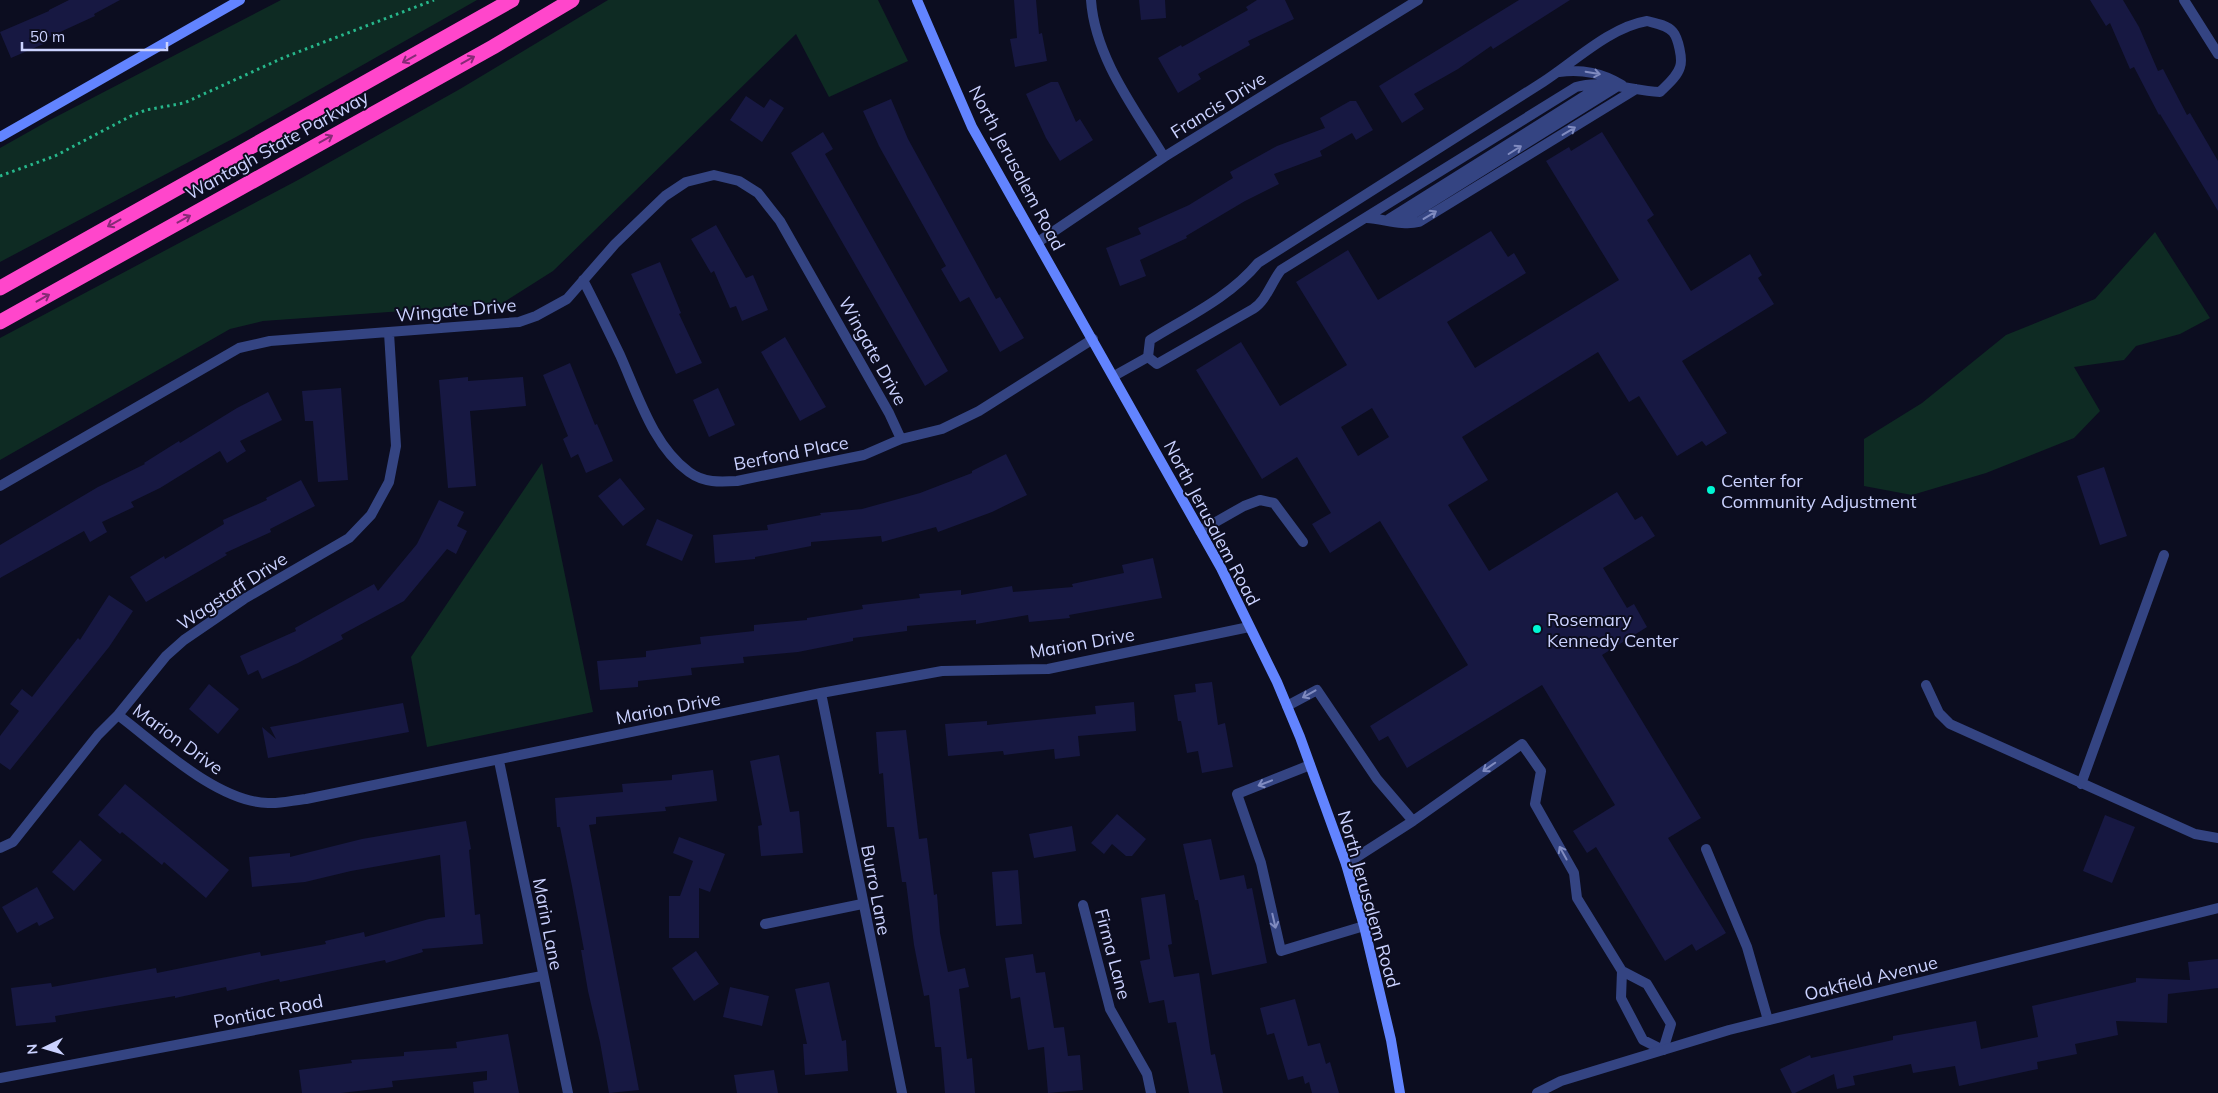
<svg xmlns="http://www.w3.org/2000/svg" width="2218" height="1093" font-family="Mulish,sans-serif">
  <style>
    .green { fill: #0e2b23 }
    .building { fill: #171842; fill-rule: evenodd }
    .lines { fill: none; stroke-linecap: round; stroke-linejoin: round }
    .path { stroke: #27b78b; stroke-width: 3; stroke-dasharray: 2.5 4; stroke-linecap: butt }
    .lane { stroke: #344482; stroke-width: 10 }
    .street { stroke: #344482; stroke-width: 10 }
    .secondary { stroke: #6284ff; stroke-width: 10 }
    .highway { stroke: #ff46cb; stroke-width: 15 }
    .oneway { stroke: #862a76 }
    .oneway2 { stroke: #808bc0 }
    .poi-dot { fill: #00f6d3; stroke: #0c0d20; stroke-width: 2 }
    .labels { text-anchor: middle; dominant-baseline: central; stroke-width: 4; stroke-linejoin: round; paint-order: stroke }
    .street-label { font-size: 18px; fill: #cbd2ff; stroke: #0c0d20 }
    .poi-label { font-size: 18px; fill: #cbd2ff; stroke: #0c0d20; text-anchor: start }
  </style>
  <rect width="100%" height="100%" fill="#0c0d20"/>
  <path class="green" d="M281,0h196l-241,137 -236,125v-114l48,-27z
    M608,0h270l30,61 -79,36 -33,-63 -243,237 -52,33 -238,17 -33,8 -230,131v-122l298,-158 162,-91z
    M2155,232l55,86 -30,16 -44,12 -12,14 -50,7 26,44 -26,27 -88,35 -74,22 -48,-9v-47l58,-36 84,-68 89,-36z
    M542,463l51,249 -166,35 -16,-90z"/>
  <path class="building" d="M69,0h51l-26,14 1,2 -48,22 1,4 -37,16 -11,-26 49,-21v-1z
    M1014,0h22l3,34 3,-1 5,28 -32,6 -5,-28 7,-1z
    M1139,0h26l1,18 -25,2z
    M1257,0h28l9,19 -46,22 2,4 -52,29 3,5 -23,14 -20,-35 23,-13 1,2 66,-37 -2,-3z
    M1519,0h51l-77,49 -2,-3 -33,23 -44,25 10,15 -22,14 -23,-37z
    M2090,0h33l16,27 19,44 5,-2 24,46 3,-2 28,48v50l-58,-97 -1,1 -25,-48 -4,2 -20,-46 -4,3z
    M1051,82h7l18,40 4,-3 13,21 -33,21 -14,-23 -20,-44z
    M746,96l18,12 6,-9 14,9 -22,34 -32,-22z
    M891,99l17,40 88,160 4,-2 24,41 -24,14 -31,-55 -9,5 -19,-33 5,-3 -67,-120 -16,-35z
    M1350,101h6l17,29 -17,10 -4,-7 -32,18 2,5 -48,18 5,10 -34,17 -59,35 1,2 -47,22 6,16 -26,10 -14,-38 35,-14 -3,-6 51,-23 44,-27 -3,-6 47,-26 48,-18 -5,-10z
    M823,132l10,17 -8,5 123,217 -23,15 -134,-233z
    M1602,132l52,83 -7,5 44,71 59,-37 12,21 -4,3 16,26 -92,57 45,72 -21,13 -4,-5 -25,15 -38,-60 -10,6 -31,-50 -136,85 26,43 -40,25 41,66 128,-79 18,28 7,-4 13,20 -52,32 24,40 7,-4 13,23 -45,28 99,163 -33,20 58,95 -30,18 -4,-7 -27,17 -69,-114 -9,6 -14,-22 42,-26 -73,-120 -135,83 -19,-32 -9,5 -9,-15 98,-61 -88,-144 -50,32 -18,-29 19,-11 -34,-56 -35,22 -66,-109 45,-28 39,64 67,-41 -51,-83 52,-32 30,50 113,-69 17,26 6,-4 12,20 -79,49 28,46 144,-88 -73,-119 23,-14 2,4zM1372,408l17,29 -31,19 -17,-29z
    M716,225l30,53 7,-3 15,35 -26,11 -6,-15 -6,2 -16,-37 -3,2 -20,-34z
    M660,262l21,51 -2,1 23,49 -26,11 -45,-100z
    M785,337l41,70 -26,14 -39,-69z
    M570,363l25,62 2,-1 16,37 -27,12 -8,-19 -7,4 -8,-19 5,-3 -25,-61z
    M468,377v4l55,-4 3,29 -56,5 6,75 -28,2 -9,-108z
    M341,388l7,92 -30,2 -5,-61h-8l-3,-30z
    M718,388l17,37 -26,12 -16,-37z
    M268,392l14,28 -42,21 6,10 -19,12 -7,-12 -60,37 -29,14 3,5 -32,15 5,10 -17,10 -6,-11 -84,47v-33l98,-58 47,-23 -1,-1 35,-22 1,2 57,-35z
    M1006,454l21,41 -35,17 -54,20 -2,-5 -54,15 -1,-6 -70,6v4l-56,11v2l-40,4 -2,-28 55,-5 -1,-5 54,-10 -1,-2 42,-4 58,-16 52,-20v-2z
    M2104,467l23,69 -27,9 -23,-69z
    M620,478l25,31 -22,17 -25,-30z
    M301,480l14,26 -45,23 1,3 -46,21 2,2 -81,47 -16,-25 34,-21 1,3 59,-35 -1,-4 44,-20 -1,-2z
    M439,500l25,12 -7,14 10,5 -11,23 -9,-5 -43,52 -63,34 2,4 -45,24 -36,16 -4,-9 -10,5 -8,-19 56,-25 -1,-3 79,-44 4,7 39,-47z
    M657,519l36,16 -11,26 -36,-16z
    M1153,558l9,40 -93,17 1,3 -41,4 -1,-7 -52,9v-4l-69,6v5l-54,7v3l-55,11 -55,5 1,6 -53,5 1,7 -54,6v6l-38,3 -3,-29 49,-4v-6l55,-7 -1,-7 54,-6v-6l53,-5v-2l56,-9 -1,-4 58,-7 -1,-4 42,-4v5l51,-9 1,6 60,-5 -1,-3 52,-11 -2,-8z
    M109,595l24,16 -24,36 -99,123 -10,-7v-27l19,-25 -9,-7 12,-15 10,8 46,-59 2,2z
    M1212,682l6,43 7,-2 8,44 -31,6 -4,-22 -11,2 -6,-32h-3l-4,-26 22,-3 -1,-8z
    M209,684l30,25 -21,25 -29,-25z
    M1134,702l2,29 -58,5 2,20 -25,3 -1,-10 -50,6 -1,-4 -55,5 -3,-32 42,-3v4l109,-11 -1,-8z
    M403,703l6,29 -141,26 -6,-31 14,12 -6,-12z
    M906,730l13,109 8,-1 7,57 3,-1 3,39 8,39 17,-4 4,19 -10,2 8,70 5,-1 3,35h-30l-4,-46h-6l-6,-52 -5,1 -10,-51 -8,-63h-4l-8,-55h-7l-4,-54 -4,1 -3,-42z
    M779,755l11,57 9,-1 4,42 -42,3 -3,-30 4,-1 -12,-64z
    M713,770l4,31 -52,6 1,4 -70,6v7l-7,1 50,265 -30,3 -9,-51 -12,-51 -7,-41h3l-12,-64 -12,-59h-3l-2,-29 68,-6 -1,-8 50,-4v-5z
    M125,784l104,86 -23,28 -42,-36 -2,3 -40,-33 -2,2 -22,-19z
    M1117,814l29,25 -14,17h-6l-14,-12 -8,10 -13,-11z
    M2105,815l30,12 -23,56 -29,-12z
    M466,821l5,28 -2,1 6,65 5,-1 3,30 -61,5 1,3 -37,11 -1,-3 -105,22 -1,-3 -52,12 -1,-4 -51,11v-2l-120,20 1,6 -40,4 -5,-38 40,-5 1,4 104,-19 1,5 103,-21 1,4 65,-12 -1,-3 39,-9 1,5 64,-18 16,-2 -5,-62 -89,16 -46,11 -53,5 -3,-30 41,-4v4l72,-18z
    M1072,826l4,25 -42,7 -5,-24z
    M679,837l46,17 -15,38 -11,-4v50h-30v-42h11l13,-35 -20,-8z
    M1211,839l9,41 24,-5 3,14 5,-1 15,75 -55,12 -14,-75h-3l-12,-56z
    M80,840l22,20 -28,31 -22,-19z
    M1018,870l4,54 -26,2 -4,-54z
    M37,887l17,31 -15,8 -2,-4 -20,11 -15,-26z
    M1165,894l7,50 -4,1 6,32 25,-4 12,82 4,-1 8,39h-34l-13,-71 -8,1 -4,-23 -15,3 -9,-42 10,-2 -9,-61z
    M696,951l23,33 -25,17 -22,-33z
    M1033,954l3,19 9,-1 9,56 10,-1 4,29 12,-1 3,35 -35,3 -4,-46 -16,3 -8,-53 -9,2 -6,-41z
    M2218,959v29l-50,6 -1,29 -51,-2 2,14 -43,9 2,10 -40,8 1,7 -79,17 -4,-20 -42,7 -2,-9 -58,12 2,9 -18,4 -3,-15 -39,19h-3l-12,-24 30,-14 1,3 82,-18v-4l83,-15 5,28 57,-12 -6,-31 104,-24v-4l54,2 -2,-18z
    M829,982l13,59 4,-1 2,31 -43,4 -2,-31h4l-12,-55z
    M730,987l39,9 -7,30 -39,-9z
    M1295,999l13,47 12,-3 6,21 4,-2 9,31h-27l-3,-11 -4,2 -2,-8 -15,4 -14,-47 -7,2 -7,-27z
    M508,1034l11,59h-45l-1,-11 14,-2v-9l-95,10 1,6 -52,6h-39l-3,-23 53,-7 -1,-3 53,-4v-4l53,-4 -1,-6z
    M774,1070l4,23h-41l-3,-18z"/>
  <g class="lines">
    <path class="path" d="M0,176l55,-20 76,-40 15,-6 38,-7 101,-46 149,-57"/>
    <path class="lane" d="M1647,21c8,2 20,4 26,11 5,6 10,27 7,35 -3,10 -13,18 -20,25 -28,-1 -56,-13 -84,-5l-295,183c-10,13 -15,31 -28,39l-96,55 -9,-7 2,-17c37,-23 80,-43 108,-77 95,-61 190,-121 285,-181 31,-20 67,-55 104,-61z
      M1559,72c24,-3 43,1 63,13
      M1367,218c17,1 35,8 52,4l217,-133
      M1389,219l213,-134
      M1400,222l218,-136
      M1114,376l34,-19
      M1200,531l44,-25 16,-6 14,3 29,39
      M1926,685l13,28 11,11 245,110 23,4
      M1287,706l30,-16 60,89 36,42
      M1310,765l-73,29 24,69 20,88 83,-25
      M2081,784l83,-229
      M1706,849l41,98 21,73
      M1346,864l67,-43 109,-77 19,27 -6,33 39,69 3,25 45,73
      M1622,971l25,13 24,40 -8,26 -20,-10 -22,-42z"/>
    <path class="street" d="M1091,0c4,58 44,109 73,157
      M2184,0l34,54
      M1038,242l126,-85 254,-157
      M583,280c13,25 25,50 37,75 18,40 33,91 69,117 15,11 31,10 48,9l127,-26 37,-16 41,-10 37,-18 114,-72
      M0,486l239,-138 31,-7 249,-19 17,-6 31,-17 48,-55 50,-48 21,-14 28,-7 25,6 19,12 22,28 109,192 12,26
      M821,693l81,400
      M118,715c40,30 99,87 150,88 12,1 26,-3 38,-4l515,-106 121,-22 106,-2 201,-42
      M499,761l69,332
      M0,848l13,-6 85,-107 20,-20 48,-59 18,-16 60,-41 105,-61 22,-23 18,-33 7,-36 -7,-113
      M1083,905l27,104 37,65 4,19
      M765,924l97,-20
      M0,1078l542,-102
      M1537,1093l24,-12 168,-51 489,-122"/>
    <path class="secondary" d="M917,0l55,127 249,441 56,114 23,55 46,127 18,62 27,114 9,53
      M0,137l240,-137"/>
    <path class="highway" d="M0,288l512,-288
      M0,322l493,-275 79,-47"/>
  </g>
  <defs><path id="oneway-shaft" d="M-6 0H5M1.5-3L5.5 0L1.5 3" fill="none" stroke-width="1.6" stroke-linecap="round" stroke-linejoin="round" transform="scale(1.25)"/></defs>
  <g class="oneway">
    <use href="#oneway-shaft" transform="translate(409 59) rotate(151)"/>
    <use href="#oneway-shaft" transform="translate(468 60) rotate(-29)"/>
    <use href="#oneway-shaft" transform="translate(326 139) rotate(-29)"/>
    <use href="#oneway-shaft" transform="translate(184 219) rotate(-29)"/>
    <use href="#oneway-shaft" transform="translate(114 223) rotate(151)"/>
    <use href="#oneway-shaft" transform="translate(43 298) rotate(-29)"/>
  </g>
  <g class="oneway2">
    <use href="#oneway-shaft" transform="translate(1593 73) rotate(10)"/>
    <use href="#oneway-shaft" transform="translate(1569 131) rotate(-31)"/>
    <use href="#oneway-shaft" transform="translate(1515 150) rotate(-32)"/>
    <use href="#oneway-shaft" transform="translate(1430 215) rotate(-31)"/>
    <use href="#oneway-shaft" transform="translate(1309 694) rotate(151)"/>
    <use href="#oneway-shaft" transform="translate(1489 767) rotate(145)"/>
    <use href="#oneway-shaft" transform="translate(1265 783) rotate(159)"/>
    <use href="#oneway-shaft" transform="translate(1563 853) rotate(-119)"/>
    <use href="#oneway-shaft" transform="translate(1274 921) rotate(77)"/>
  </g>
  <g class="poi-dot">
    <circle cx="1711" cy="490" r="5"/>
    <circle cx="1537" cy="629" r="5"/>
  </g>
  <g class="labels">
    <g class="street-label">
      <text transform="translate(1218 105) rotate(-32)">Francis Drive</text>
      <text transform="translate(277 145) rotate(-29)">Wantagh State Parkway</text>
      <text transform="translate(1017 168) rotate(62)">North Jerusalem Road</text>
      <text transform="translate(456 310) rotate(-5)">Wingate Drive</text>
      <text transform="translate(873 351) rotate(61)">Wingate Drive</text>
      <text transform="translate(791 453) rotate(-11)">Berfond Place</text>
      <text transform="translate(1212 523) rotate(62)">North Jerusalem Road</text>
      <text transform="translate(232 591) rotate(-33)">Wagstaff Drive</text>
      <text transform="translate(1082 643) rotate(-10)">Marion Drive</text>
      <text transform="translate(668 708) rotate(-11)">Marion Drive</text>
      <text transform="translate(178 739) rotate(36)">Marion Drive</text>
      <text transform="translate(876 890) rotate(79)">Burro Lane</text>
      <text transform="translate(1369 899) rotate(74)">North Jerusalem Road</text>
      <text transform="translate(548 924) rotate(79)">Marin Lane</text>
      <text transform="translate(1113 954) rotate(75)">Firma Lane</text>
      <text transform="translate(1871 978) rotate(-14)">Oakfield Avenue</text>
      <text transform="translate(268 1011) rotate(-11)">Pontiac Road</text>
    </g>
    <g class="poi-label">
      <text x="1721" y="480">Center for<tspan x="1721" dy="21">Community Adjustment</tspan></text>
      <text x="1547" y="619">Rosemary<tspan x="1547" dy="21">Kennedy Center</tspan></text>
    </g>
  </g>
  <g transform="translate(45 1048) rotate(265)" stroke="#0c0d20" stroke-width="4" paint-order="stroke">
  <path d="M0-4L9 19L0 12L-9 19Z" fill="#cbd2ff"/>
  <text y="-8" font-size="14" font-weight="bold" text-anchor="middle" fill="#cbd2ff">N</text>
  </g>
  <path d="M22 42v8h145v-8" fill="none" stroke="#cbd2ff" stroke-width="2.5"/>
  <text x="30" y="42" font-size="15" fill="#cbd2ff" stroke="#0c0d20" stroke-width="4" paint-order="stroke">50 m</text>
</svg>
